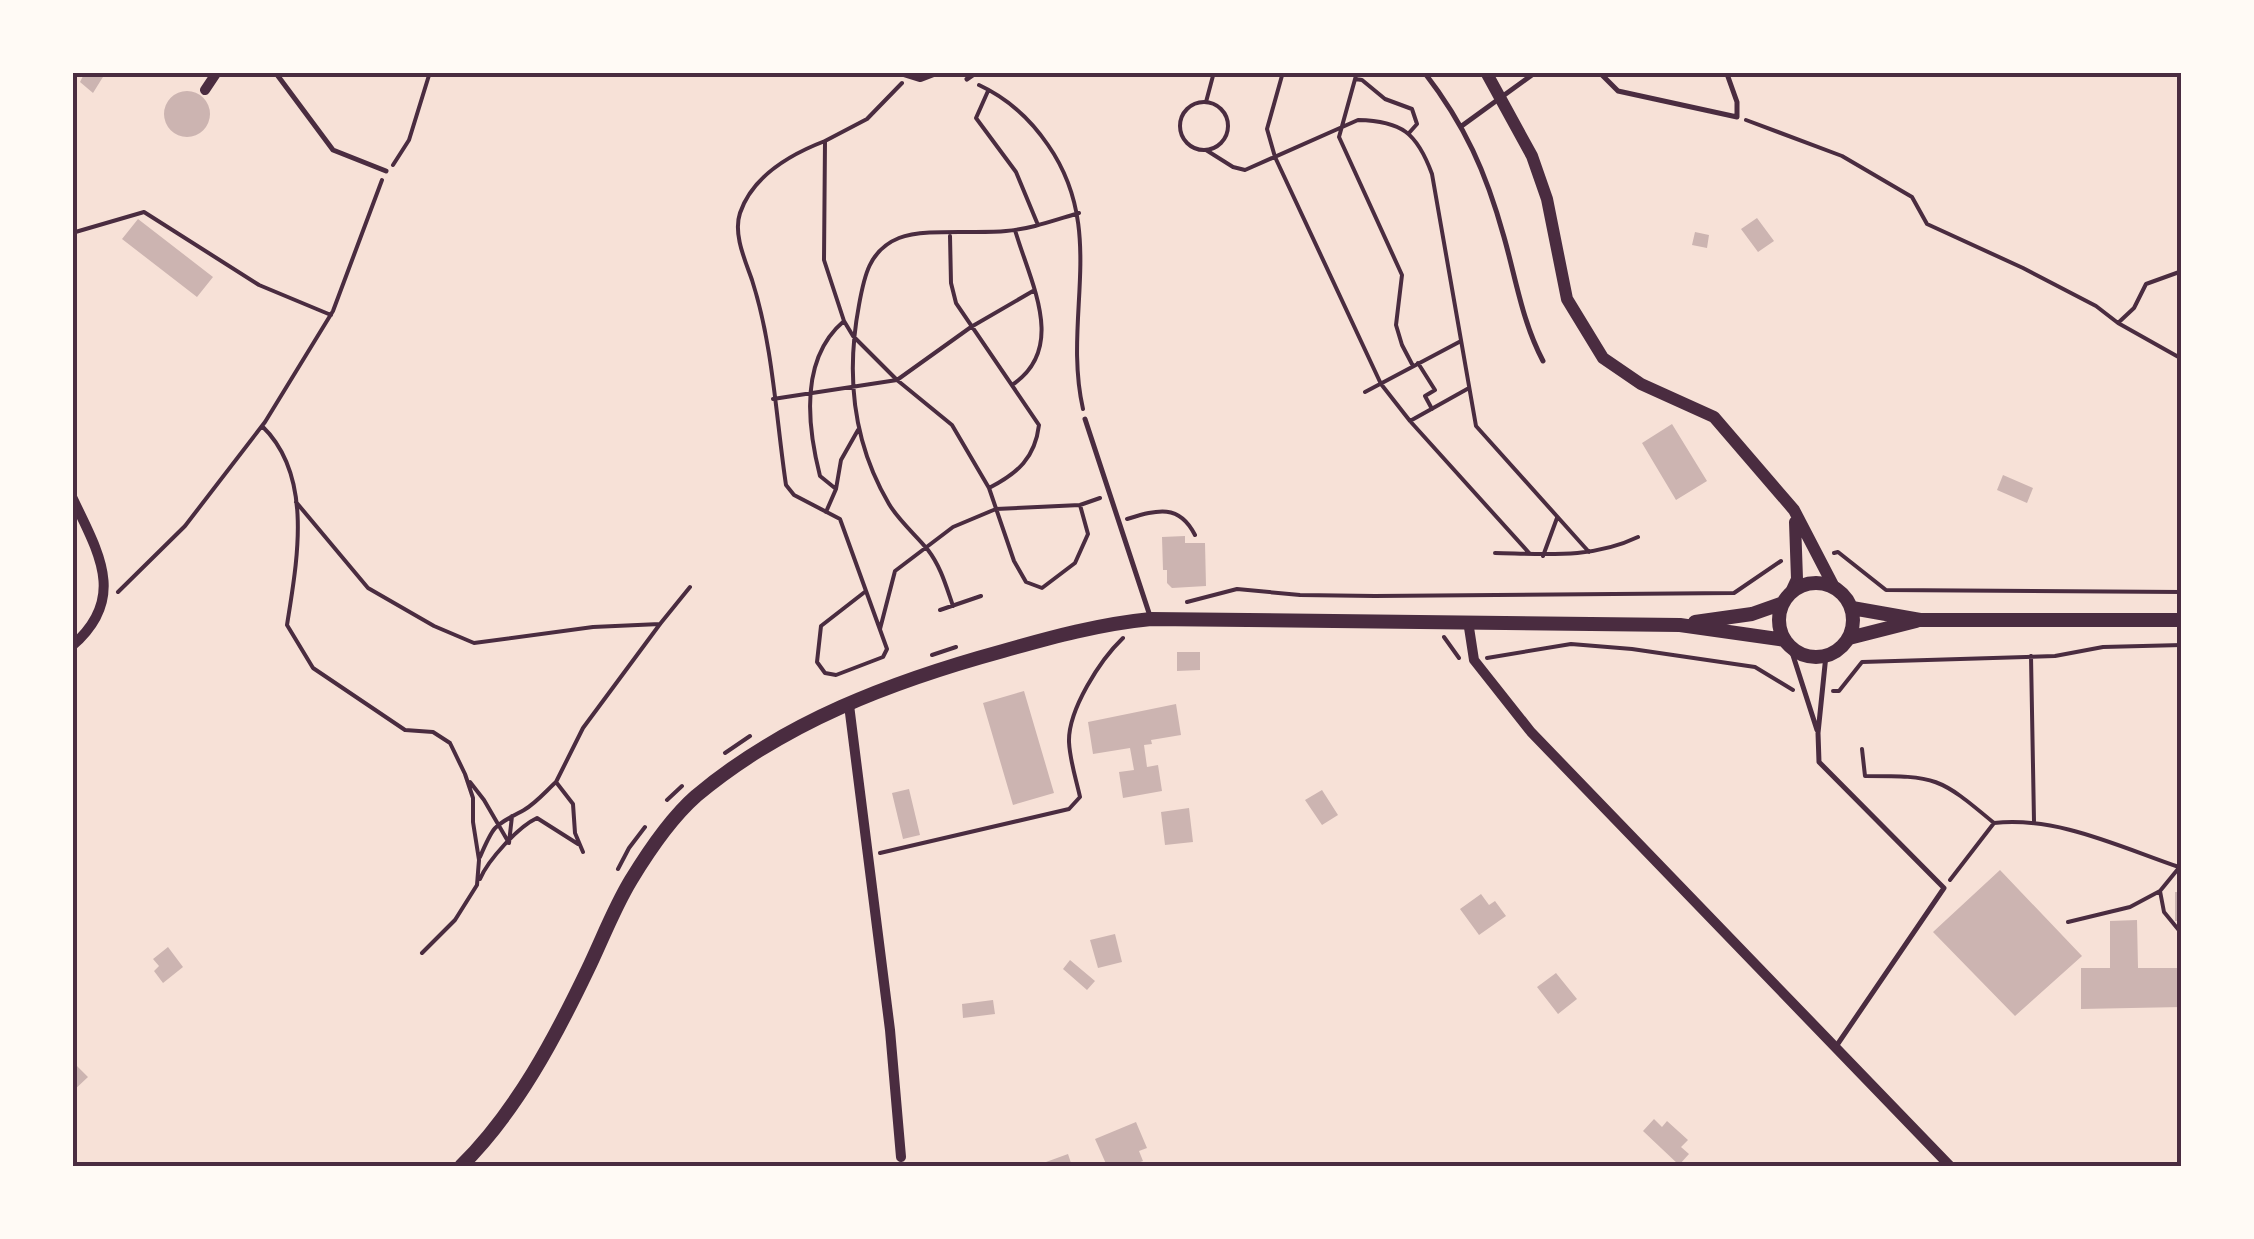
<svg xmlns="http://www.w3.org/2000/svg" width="2254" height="1239" font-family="Poppins,sans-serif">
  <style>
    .building { fill: #ccb4b1 }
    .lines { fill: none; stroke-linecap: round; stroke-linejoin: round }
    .path { stroke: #4a2c40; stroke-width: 4 }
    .service { stroke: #4a2c40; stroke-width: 5 }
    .minor { stroke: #4a2c40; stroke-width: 10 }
    .tertiary { stroke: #4a2c40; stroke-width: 12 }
    .secondary { stroke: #4a2c40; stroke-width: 14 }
    .neatline { fill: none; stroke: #4a2c40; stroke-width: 4 }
  </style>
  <rect width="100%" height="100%" fill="#f7e1d7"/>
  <path class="building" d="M85,72h21l-13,21 -13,-11z
    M164 114a23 23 0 1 1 46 0a23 23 0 1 1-46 0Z
    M1757,218l17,23 -16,11 -17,-23z
    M138,219l75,58 -16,20 -75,-58z
    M1695,232l14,3 -2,13 -15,-3z
    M1672,424l35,57 -31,19 -34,-57z
    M2003,475l30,13 -6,15 -30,-13z
    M1185,536v7h20l1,43 -34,2 -5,-5v-13h-4l-1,-33z
    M1177,652h23v18l-23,1z
    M1024,691l30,102 -41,12 -30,-102z
    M1176,704l5,31 -30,5 1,4 -8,1 3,22 11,-2 4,26 -39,7 -4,-26 15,-2 -4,-22 -37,6 -5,-32z
    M909,789l11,46 -17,4 -11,-46z
    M1322,790l16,25 -16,10 -17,-25z
    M1189,808l4,34 -28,3 -4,-33z
    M2000,870l82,86 -67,60 -82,-84z
    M2175,892h7v29h-7z
    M1481,894l8,11 6,-4 11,15 -27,19 -19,-26z
    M2137,920l1,48h44v39l-101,2v-41h29v-47z
    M1115,934l7,28 -24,6 -8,-28z
    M168,947l15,20 -20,16 -9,-12 5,-5 -6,-7z
    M1070,960l25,21 -8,9 -24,-21z
    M1556,973l21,26 -19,15 -21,-27z
    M993,1000l2,14 -32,4 -1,-14z
    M74,1063l14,14 -16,15v-28z
    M1654,1119l8,8 5,-6 21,19 -7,7 8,7 -10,11 -36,-34z
    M1136,1122l11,26 -8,3 4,10 -13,5h-9l-2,-4 -12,4 -12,-27z
    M1068,1154l4,12h-25l-1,-4z"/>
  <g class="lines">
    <path class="path" d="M1283,72l-16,57 8,28 106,227 29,37 120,133
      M1357,72l-18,65 63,138 -6,50 6,20 11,21
      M1355,79l7,1 23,19 27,10 5,15 -8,9
      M902,83l-35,36 -42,22 -1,119 20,61 9,15 44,44 55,45 37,63 25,73 12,21 16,6 33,-25 13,-29 -8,-29
      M979,85c28,13 52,35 69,60 60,86 14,172 35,264
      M988,91l-12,27 40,54 22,53
      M1206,102l8,-30
      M1180 126a24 24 0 1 1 48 0a24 24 0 1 1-48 0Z
      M1746,120l96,36 70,41 15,27 96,44 73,38 22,17 64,36
      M825,141c-34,13 -72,34 -85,72 -7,21 5,47 12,67 21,65 24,138 34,205l8,10 46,24 47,130 -4,8 -47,18 -11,-2 -8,-11 4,-36 45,-35
      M1206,150l27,17 12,3 113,-50c44,1 59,13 74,54l44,252 113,126
      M393,165l16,-25 21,-68
      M72,233l72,-21 115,73 72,30
      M950,236l1,47 5,20 83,122c-4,33 -21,48 -50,63
      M2118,323l16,-15 12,-24 36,-13
      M1418,363l17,27 -10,6 7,13
      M1012,385c56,-37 18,-103 3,-155
      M1365,392l96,-51
      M773,399l124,-19 74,-53 62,-36
      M1410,421l59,-33
      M262,426c52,50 35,135 25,199l26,43 92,62 28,2 17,11 15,31 8,24v24l6,38 -2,25 -22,35 -33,33
      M836,489l5,-29 17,-30
      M296,502l72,86 66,38 40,17 119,-16 67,-3 30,-37
      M826,512l10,-23 -16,-13c-13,-51 -20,-118 24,-155
      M1127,519c30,-9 52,-16 68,16
      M1495,553c50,1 97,6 143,-16
      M1834,553l4,-1 48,38 296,2
      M1543,556l14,-38
      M118,592l67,-66 80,-104 68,-111 49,-131
      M1187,602l50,-13 63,6 75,1 359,-3 47,-32
      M953,606c-7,-20 -12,-39 -25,-56 -12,-15 -29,-29 -39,-46 -36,-61 -43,-130 -30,-199 5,-28 10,-55 40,-67 24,-10 78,-4 107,-7 25,-2 49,-11 73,-18
      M940,610l41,-14
      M880,629l15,-58 58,-44 43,-18 84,-4 20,-7
      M1444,637l15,21
      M932,655l24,-8
      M2031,656l3,165
      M1487,658l84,-14 61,5 123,18 38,23
      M1833,691h6l23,-29 193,-6 48,-9 79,-2
      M1862,749l3,27c72,0 74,1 129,47
      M725,753l25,-17
      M470,782l14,18 25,43 3,-27
      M667,800l15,-14
      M583,852l-8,-19 -2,-29 -17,-22 27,-54 77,-104
      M880,853l189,-44 11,-12c-4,-18 -10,-36 -11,-55 -1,-32 31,-82 54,-104
      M480,857c14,-33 14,-31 44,-47 12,-7 22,-19 32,-28
      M618,869l11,-21 16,-21
      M480,879c8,-19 38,-52 57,-61l41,26
      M1950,880l44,-57c63,-7 126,24 185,44
      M2160,891l18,-22
      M2068,922l62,-15 30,-16 4,21 18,22"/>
    <path class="service" d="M275,72l58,78 53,21
      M1424,72c41,53 62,100 80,165 12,42 18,84 39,124
      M1599,72l19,19 119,26v-15l-10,-28
      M967,79l10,-7
      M1463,125l73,-53
      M1085,419l65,197
      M1790,646l27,84
      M1826,655l-8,78 1,29 125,126 -107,157"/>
    <path class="minor" d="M904,72l16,5 13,-5
      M205,90l12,-18
      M72,497c26,55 56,101 0,149
      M1468,621l6,39 57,72 419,434
      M849,705l41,325 11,127"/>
    <path class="tertiary" d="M1486,72l46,84 15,43 20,100 36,59 38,26 73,33 80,93 40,77
      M1791,592l6,-13 -2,-57"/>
    <path class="secondary" d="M1779 620a37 37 0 1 1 74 0a37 37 0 1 1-74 0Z
      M1852,608l68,12h262
      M1695,622l57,-8 31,-11
      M1849,638l67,-17
      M461,1166c55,-54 94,-128 127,-197 14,-29 26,-61 43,-89 17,-28 40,-62 65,-84 88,-74 197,-115 307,-145 49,-14 97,-27 148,-32l529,6 105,15"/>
  </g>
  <rect width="2254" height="1239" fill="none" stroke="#fffaf5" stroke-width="150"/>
  <rect x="75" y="75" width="2104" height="1089" class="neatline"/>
</svg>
